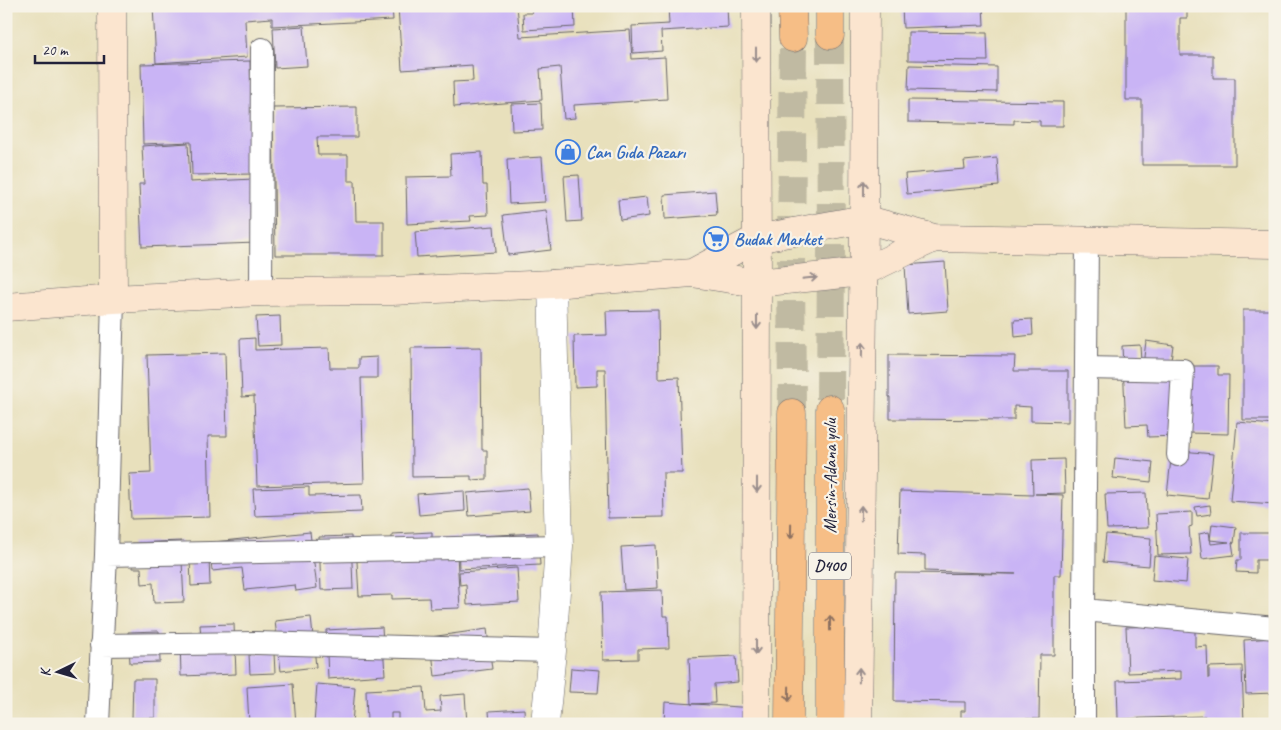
<svg xmlns="http://www.w3.org/2000/svg" width="1281" height="730" font-family="Caveat,sans-serif">
  <style>
    .building { fill: #c9b4f5 }
    .lines { fill: none; stroke-linecap: round; stroke-linejoin: round }
    .trunk-tunnel { stroke: #c0baa2; stroke-width: 28; stroke-dasharray: 28 14; stroke-linecap: butt }
    .minor-casing { stroke: #676468; stroke-width: 24 }
    .tertiary-casing { stroke: #676468; stroke-width: 29 }
    .secondary-casing { stroke: #676468; stroke-width: 29 }
    .trunk-casing { stroke: #676468; stroke-width: 29 }
    .minor { stroke: #fff; stroke-width: 22 }
    .tertiary { stroke: #fff; stroke-width: 28 }
    .secondary { stroke: #fbe5cf; stroke-width: 28 }
    .trunk { stroke: #f6be86; stroke-width: 28 }
    .oneway { stroke: #998d8c }
    .oneway2 { stroke: #8c7060 }
    .labels { text-anchor: middle; dominant-baseline: central; stroke-width: 4.5; stroke-linejoin: round; paint-order: stroke }
    .shield { fill: #f7f3e8; stroke: #62616f; stroke-width: 1 }
    .shield-label { font-size: 16px; font-weight: bold; fill: #22223b }
    .shop-label { font-size: 18px; font-weight: bold; fill: #366cbe; stroke: #f7f3e8; text-anchor: start }
    .street-label { font-size: 18px; fill: #22223b; stroke: #f7f3e8 }
  </style>
  <rect width="100%" height="100%" fill="#f7f3e8"/>
  <filter id="ink" filterUnits="userSpaceOnUse"><feTurbulence type="fractalNoise" baseFrequency=".02" numOctaves="2"/><feDisplacementMap in="SourceGraphic" scale="10" xChannelSelector="R" yChannelSelector="G"/><feConvolveMatrix kernelMatrix="1 2 1 2 8 2 1 2 1" color-interpolation-filters="sRGB"/></filter>
  <filter id="wash" filterUnits="userSpaceOnUse"><feTurbulence type="fractalNoise" baseFrequency=".0096" numOctaves="4" result="noise"/><feDisplacementMap in="SourceGraphic" scale="20" xChannelSelector="R" yChannelSelector="G"/><feGaussianBlur stdDeviation="1.12" result="paint"/><feColorMatrix in="noise" values="0 0 0 0 0 0 0 0 0 0 0 0 0 0 0 0 0 1.4 0 .05"/><feComposite in="paint" operator="in"/></filter>
  <g filter="url(#wash)">
    <rect width="100%" height="100%" fill="#e8e0bc"/>
    <g id="blocks">
      <path class="building" d="M153,6h239l1,14 -121,6v-8l-27,2 2,37 -91,6z
        M398,6h119l3,31 110,-7 2,29 33,-2 2,42 -93,6 1,13 -11,1 -4,-52 -20,2 2,31 -88,7 -1,-25 20,-1 -1,-16 -70,5z
        M531,6h43l1,21 -51,3 -1,-17h9z
        M668,6h59l1,21 -67,4 1,20 -29,2 -1,-27 37,-2z
        M902,6h81l1,19 -81,3z
        M1126,6h61v12h-7v37h33v23h22v87h-93v-65h-16z
        M304,26l3,40 -32,2 -2,-40z
        M908,32l79,1 1,28 -80,-1z
        M250,61l3,113 -61,1 -1,-33 -48,2 -2,-80z
        M909,65l88,2v25l-89,-2z
        M908,100l155,2v24h-23v-5l-26,-1v4l-106,-2z
        M541,103l1,27 -30,1 -1,-27z
        M357,107v30h-40l1,18h30v26h7l1,40h28v34h-109l-2,-147z
        M188,143l2,39 64,-3 3,64 -115,4 -3,-63h5l-2,-38z
        M482,152l1,33h4l1,30 -18,1 1,5 -64,3 -1,-47 45,-1 -1,-22z
        M542,157l3,45 -36,2 -2,-45z
        M997,158l2,28 -92,8 -2,-20 60,-5 -1,-8z
        M579,175l3,46 -15,1 -3,-46z
        M715,191l2,24 -52,4 -1,-24z
        M647,197l2,19 -29,4 -2,-20z
        M546,210l5,40 -43,5 -5,-40z
        M494,226l2,26 -79,5 -2,-25z
        M945,262l3,49 -40,3 -3,-49z
        M658,310l1,68 20,-1 3,96h-19l1,44 -56,1 -3,-149h-8v17l-22,1 -1,-51 33,-1 -1,-24z
        M1243,310h32v110h-32z
        M280,316l1,29 -23,1 -2,-29z
        M1032,319l1,16 -18,2 -1,-17z
        M255,338v12l74,-2 1,20h29v-10l18,-1v21h-16l3,105 -107,3 -3,-90 -12,1 -2,-58z
        M1146,341l27,4 -3,23 -27,-3z
        M1140,345l2,31 30,-1 5,61 -29,1 -1,-12 -21,1 -4,-80z
        M481,347l1,103h5v29l-16,1v-4l-59,1 -1,-129z
        M225,353l2,83h-19l2,81 -79,2 -2,-45 22,-1 -4,-118z
        M889,355l126,1 -1,15h54v51l-37,-1v-14l-17,-1v14l-124,-1v-22h-1z
        M1188,366h30v9h11l-1,59 -41,-1z
        M1237,422l38,3v79l-45,-3z
        M1172,450l41,4 -5,45 -41,-4z
        M1115,458l38,4 -2,20 -38,-4z
        M1064,459l1,34 -30,1 28,1 -2,80h-7v80h-14l-1,64 -78,-1v-7h4v-9l-71,-1 1,-128 121,1 -91,-3v-16l-27,-1 2,-63 133,4 -1,-35z
        M309,487v9l52,-1 1,17 -107,4 -2,-27z
        M528,488l2,23 -61,5 -2,-23z
        M464,491l1,20 -46,4 -2,-21z
        M1146,493l2,35 -41,1 -2,-35z
        M1210,505l1,9 -14,2 -2,-9z
        M1192,512v14l-3,1 2,27 -33,1 -2,-41z
        M1212,524l24,3 -2,16 -2,-1 2,13 -32,4 -3,-25 10,-2 2,12 18,-2 -19,-2z
        M310,532l7,56 -21,3 -1,-6 -50,5 -3,-22 -30,3 -2,-17 3,-12z
        M432,532v6l24,-1 4,71 -30,1 -1,-11 -37,1v-4l-33,1 -3,-52 36,-1v-9z
        M538,533l2,32 -81,4 -1,-32z
        M1241,533h33v27h-18v13l-20,-1 1,-12h4z
        M1106,534l45,4 -2,28 -46,-4z
        M351,536l2,53 -32,1 -2,-53z
        M181,541l3,61 -30,1 -1,-20 -11,1 -1,-16h-8l-1,-25z
        M656,545l2,43 -34,2 -3,-43z
        M1154,556l34,3 -2,24 -34,-3z
        M209,557l1,28 -19,1 -1,-28z
        M517,568l2,34 -52,3 -1,-21 -6,1 -1,-13z
        M662,590l1,26h5l1,32 -31,1v10l-35,1 -2,-68z
        M311,617l5,50 -35,4 -6,-50z
        M234,624l2,50 -55,2 -1,-37 21,-1 -1,-13z
        M1195,625v22l12,-1 1,32h1v-11l33,-1 2,58h-39v-8l-87,3 -1,-38 64,-2v-8l-53,2 -2,-46z
        M382,627l3,48 -57,4 -2,-49z
        M487,629l5,40 -57,7 -5,-39z
        M159,631l1,31 -30,1 -2,-31z
        M1273,638l2,55 -29,1 -2,-54z
        M274,653l1,20 -25,1 -1,-20z
        M736,656l2,26 -24,2 1,19 -24,1 -2,-46z
        M571,668l29,2 -2,23 -29,-1z
        M133,679h22v39h-23z
        M293,684l3,40h-47l-2,-37z
        M317,684l38,3 -3,37h-38z
        M424,687l2,25 15,-1 -1,-15 25,-2 2,30h-69v-11h-7v11h-24l-1,-34z
        M665,702l89,6 -1,16h-89z
        M524,709l1,15h-35l-1,-13z"/>
    </g>
  </g>
  <g filter="url(#ink)">
    <use href="#blocks" fill-opacity="0" stroke="#676468" stroke-width="1"/>
    <g class="lines">
      <path class="trunk-tunnel" d="M830,35l1,213 -1,161
        M792,413l-1,-158 2,-217"/>
      <defs>
        <path id="minor" d="M261,292l1,-243
          M1086,368l97,2 -5,85
          M106,555l453,-9
          M1084,610l191,18
          M101,645l156,-2 295,8
          M98,724l8,-169 7,-256
          M1084,724v-114l3,-370"/>
        <path id="tertiary" d="M545,724l7,-73 7,-105 -7,-262"/>
        <path id="secondary" d="M112,6l1,293
          M756,6l1,277 -1,441
          M692,273l64,-34 108,-20 70,19 341,6
          M6,307l107,-8 148,-7 131,-1 160,-7 140,-11 65,10 106,-11 71,-34
          M858,724l6,-505 1,-213"/>
        <path id="trunk" d="M792,6l1,32
          M830,35v-29
          M789,724l3,-311
          M830,724v-315"/>
      </defs>
      <use href="#minor" class="minor-casing"/>
      <use href="#tertiary" class="tertiary-casing"/>
      <use href="#secondary" class="secondary-casing"/>
      <use href="#trunk" class="trunk-casing"/>
      <use href="#minor" class="minor"/>
      <use href="#tertiary" class="tertiary"/>
      <use href="#secondary" class="secondary"/>
      <use href="#trunk" class="trunk"/>
    </g>
    <defs><path id="oneway-shaft" d="M-6 0H5M1.5-3L5.5 0L1.5 3" fill="none" stroke-width="1.6" stroke-linecap="round" stroke-linejoin="round" transform="scale(1.25)"/></defs>
    <g class="oneway">
      <use href="#oneway-shaft" transform="translate(756 55) rotate(90)"/>
      <use href="#oneway-shaft" transform="translate(864 188) rotate(-90)"/>
      <use href="#oneway-shaft" transform="translate(810 278) rotate(-6)"/>
      <use href="#oneway-shaft" transform="translate(757 322) rotate(90)"/>
      <use href="#oneway-shaft" transform="translate(862 350) rotate(-89)"/>
      <use href="#oneway-shaft" transform="translate(757 485) rotate(90)"/>
      <use href="#oneway-shaft" transform="translate(861 513) rotate(-89)"/>
      <use href="#oneway-shaft" transform="translate(756 647) rotate(90)"/>
      <use href="#oneway-shaft" transform="translate(859 675) rotate(-89)"/>
    </g>
    <g class="oneway2">
      <use href="#oneway-shaft" transform="translate(791 531) rotate(91)"/>
      <use href="#oneway-shaft" transform="translate(830 623) rotate(-90)"/>
      <use href="#oneway-shaft" transform="translate(789 694) rotate(91)"/>
    </g>
  </g>
  <defs>
    <symbol id="shop-ring" viewBox="-11 -11 22 22"><circle r="9.5" fill="#f7f3e8" stroke="#3f7fe0" stroke-width="1.5"/><path d="M-5-2.5h2.3a2.7 3.5 0 0 1 5.4 0H5L5.5 6h-11ZM-1.5-2.5h3a1.5 2.3 0 0 0-3 0Z" fill="#3f7fe0"/></symbol>
    <symbol id="supermarket-ring" viewBox="-11 -11 22 22"><circle r="9.5" fill="#f7f3e8" stroke="#3f7fe0" stroke-width="1.5"/><path d="M-6-5.5h2.5l.6 2H6L4.5 2H-2.5L-4.4-4H-6ZM-1.5 3.2a1.3 1.3 0 1 0 .1 0ZM3 3.2a1.3 1.3 0 1 0 .1 0Z" fill="#3f7fe0"/></symbol>
  </defs>
  <g fill-rule="evenodd">
    <use href="#shop-ring" x="554" y="138" width="28" height="28"/>
    <use href="#supermarket-ring" x="702" y="225" width="28" height="28"/>
  </g>
  <g class="labels">
    <rect class="shield" x="809" y="552.5" width="42" height="27" rx="4"/>
    <g class="shield-label">
      <text x="830" y="566">D400</text>
    </g>
    <g class="shop-label">
      <text x="586" y="152">Can Gıda Pazarı</text>
      <text x="734" y="239">Budak Market</text>
    </g>
    <g class="street-label">
      <text transform="translate(830 476) rotate(-90)">Mersin-Adana yolu</text>
    </g>
  </g>
  <rect width="1281" height="730" fill="none" stroke="#f7f3e8" stroke-width="25"/>
  <g transform="translate(58 672) rotate(265)" stroke="#f7f3e8" stroke-width="4" paint-order="stroke">
  <path d="M0-4L9 19L0 12L-9 19Z" fill="#22223b"/>
  <text y="-8" font-size="14" font-weight="bold" text-anchor="middle" fill="#22223b">K</text>
  </g>
  <path d="M35 55v8h69v-8" fill="none" stroke="#22223b" stroke-width="2.5"/>
  <text x="42" y="55" font-size="15" fill="#22223b" stroke="#f7f3e8" stroke-width="4" paint-order="stroke">20 m</text>
</svg>
